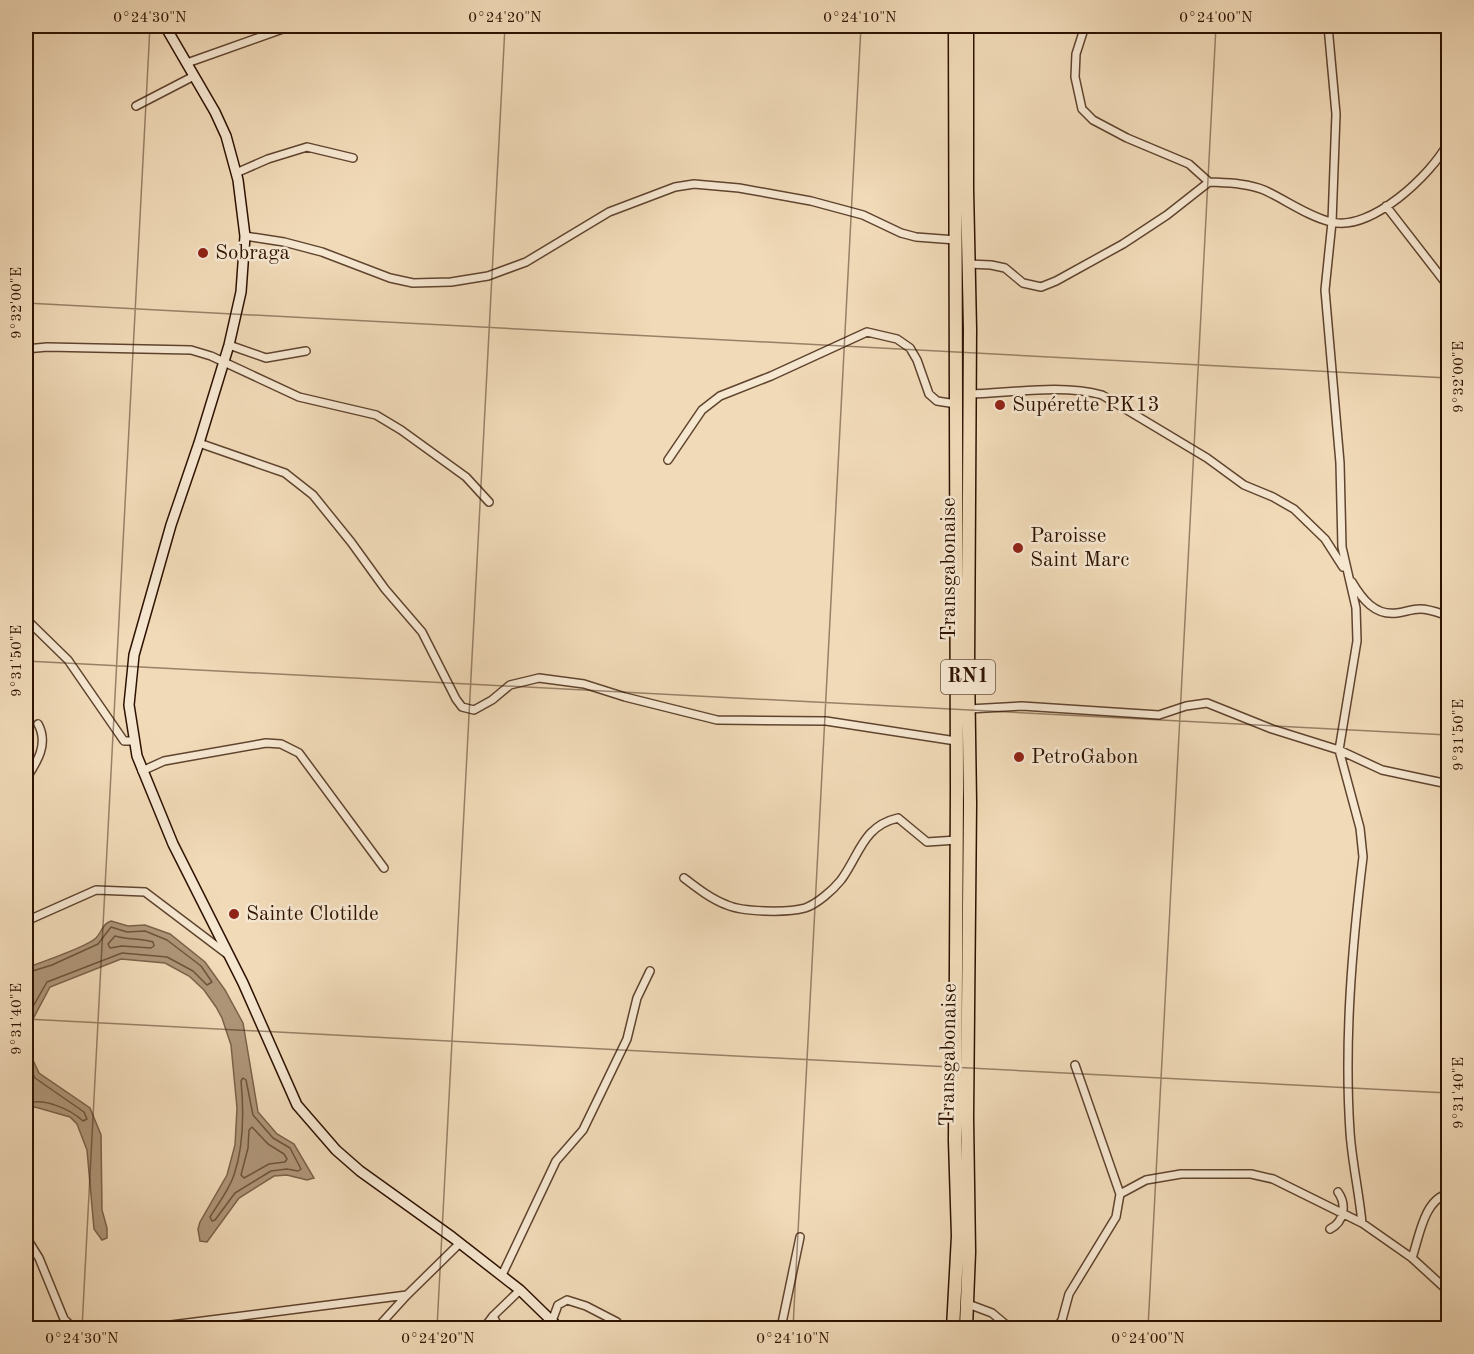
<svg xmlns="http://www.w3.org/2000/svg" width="1474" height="1354" font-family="'Old Standard TT',serif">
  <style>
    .water { fill: #af9679; stroke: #7b6149; stroke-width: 1.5 }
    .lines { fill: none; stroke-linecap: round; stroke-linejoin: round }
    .shore { stroke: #6e543c; stroke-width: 1.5 }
    .street-casing { stroke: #5f442e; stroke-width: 10 }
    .secondary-casing { stroke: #2e1200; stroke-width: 12 }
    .highway-casing { stroke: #2e1200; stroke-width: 15 }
    .street { stroke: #f6e7d1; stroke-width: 7 }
    .secondary { stroke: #f6e7d1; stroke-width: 9 }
    .highway { stroke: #f1dab8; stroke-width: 12 }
    .ticks { fill: none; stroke: #2e1200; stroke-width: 1.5; stroke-opacity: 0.45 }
    .poi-dot { fill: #8f2418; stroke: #f6e7d1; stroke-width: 2 }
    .labels { text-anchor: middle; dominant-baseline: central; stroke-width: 5; stroke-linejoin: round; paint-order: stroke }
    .shield { fill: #f6e7d1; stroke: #6a523f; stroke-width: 1.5 }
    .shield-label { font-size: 20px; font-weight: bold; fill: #2e1200 }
    .poi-label { font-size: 21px; fill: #2e1200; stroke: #f6e7d1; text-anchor: start }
    .street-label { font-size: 21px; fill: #2e1200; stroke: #f6e7d1 }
    .neatline { fill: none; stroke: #2e1200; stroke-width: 2 }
    .ticks-label { font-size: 15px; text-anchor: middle; fill: #2e1200 }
  </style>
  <rect width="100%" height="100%" fill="#f1dab8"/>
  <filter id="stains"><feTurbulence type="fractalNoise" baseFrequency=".00333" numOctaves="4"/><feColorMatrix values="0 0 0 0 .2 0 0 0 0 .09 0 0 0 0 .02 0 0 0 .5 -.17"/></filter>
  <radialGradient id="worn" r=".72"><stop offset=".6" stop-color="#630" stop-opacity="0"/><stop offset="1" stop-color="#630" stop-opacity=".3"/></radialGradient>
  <path class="water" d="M111,921l17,5 17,-1 25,9 35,28 20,28 18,33 15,89 19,22 17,10 20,34 -7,2 -20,-5 -13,1 -35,22 -32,44 -7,-1 -2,-12 2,-7 27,-47 8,-30 2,-37 -6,-63 -9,-27 -6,-11 -12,-17 -15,-14 -24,-13 -44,-4 -71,28 -17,32 -1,39 7,15 51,35 11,27 1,75 5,18v10l-5,2 -8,-11 -7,-79 -10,-26 -7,-7 -35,-10 -9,3v-142c13,-5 61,-21 70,-30 6,-6 6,-14 15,-17z"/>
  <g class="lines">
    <path class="shore" d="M115,936c13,4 25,2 38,6l1,4 -3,2 -29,-2 -12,2 -2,-4z
      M26,973l26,-8 46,-21 13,-17 16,5 18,-1 22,9 34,26 11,16 -5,3 -14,-14 -26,-14 -45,-4 -75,29 -20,35 -1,43 9,18 49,34 3,7 -4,2c-13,-12 -40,-24 -57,-17
      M243,1078l3,2 7,35 20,23 17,10 11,21 -3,2 -11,-2 -16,2 -36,22 -20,27 -3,1 -2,-4c8,-13 19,-27 24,-42 10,-30 10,-63 7,-94z
      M252,1127l16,17 16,10 3,5 -2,3 -16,2 -25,14 -3,-3 7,-27 1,-18z"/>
    <defs>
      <path id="street" d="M1085,26l-9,28 -1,23 7,32 11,11 34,18 62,26 20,18
        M1328,26l8,88 -4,108 -7,68 15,173 2,84 14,61 1,33 -18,109 21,78 3,29c-11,90 -19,184 -13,275 2,30 9,60 12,91
        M187,63l104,-37
        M136,106l58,-30
        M236,173l32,-14 39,-12 46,11
        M1386,206l62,80
        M245,236l39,6 38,10 68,26 23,5 38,-1 37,-6 38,-14 83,-50 66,-25 19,-3 45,4 72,13 52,14 38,18 15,4 40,3
        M968,264l23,1 14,3 18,15 18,4 15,-6 67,-37 44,-29 42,-33c18,1 38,1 55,8 22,10 43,26 67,32 40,10 100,-47 117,-79
        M229,345l37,13 40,-7
        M26,349l21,-2 144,3 20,6 88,41 77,18 25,15 65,47 23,25
        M969,394c41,-1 93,-10 133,1l105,63 37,27 29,12 21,12 31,30 18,28
        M199,443l86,30 28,22 38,47 34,47 37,43 34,67 6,8 12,3 18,-10 18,-15 29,-7 45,6 41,13 92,23 109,1 130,20
        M668,460l34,-50 18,-14 51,-20 96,-44 30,7 13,9 7,12 12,34 8,7 19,3
        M1352,582c10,17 23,34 45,31 8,-1 15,-4 23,-4 10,0 19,4 28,7
        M26,619l42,41 56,81h10
        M969,709l53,-3 137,9 27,-9 21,-3 65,26 67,21 43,20 66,14
        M142,771l22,-10 102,-18 15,1 18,9 85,115
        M26,779c11,-17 23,-35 12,-55
        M684,878c13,10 27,21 43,27 16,7 60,8 78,3 12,-4 28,-18 36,-28 19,-26 22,-54 57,-62l29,24 30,-2
        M26,919l7,-1 63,-28 49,2 82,62
        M1075,1065l45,129
        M1330,1229c14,-7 17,-24 8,-37
        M26,1237l13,21 25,61 9,9
        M1412,1258c7,-20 12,-59 36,-64
        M502,1275l54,-114 27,-31 44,-91 10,-41 13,-27
        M968,1304l24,9 18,15
        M493,1316l6,12
        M552,1321l6,-16 9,-5 19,6 31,16
        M147,1328l260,-33
        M377,1328l30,-33 53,-52
        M484,1328l9,-12 27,-26
        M781,1328l19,-91
        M1057,1328l5,-8 7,-26 47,-77 4,-23 26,-14 35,-6h70l22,5 89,44 50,35 36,33"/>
      <path id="secondary" d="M165,26l50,86 11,24 12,44 7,56 -4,56 -12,53 -30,98 -28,82 -37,130 -5,50 8,51 36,88 70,139 54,122 39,45 24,21 92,66 68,53 39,38"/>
      <path id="highway" d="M953,1328l5,-92 -3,-95 2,-351 -2,-764
        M966,1328l3,-76 -2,-135 3,-314 -2,-137 2,-337 -3,-140v-163"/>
    </defs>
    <use href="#street" class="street-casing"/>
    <use href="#secondary" class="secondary-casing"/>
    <use href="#highway" class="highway-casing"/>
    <use href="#street" class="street"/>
    <use href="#secondary" class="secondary"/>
    <use href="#highway" class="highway"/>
  </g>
  <path class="ticks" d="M26,303l1422,75M26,661l1422,74M26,1019l1422,74M82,1328l68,-1302M437,1328l68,-1302M793,1328l68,-1302M1148,1328l68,-1302"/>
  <g class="poi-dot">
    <circle cx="203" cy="253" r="6"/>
    <circle cx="1000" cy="405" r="6"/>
    <circle cx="1018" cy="548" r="6"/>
    <circle cx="1019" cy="757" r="6"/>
    <circle cx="234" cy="914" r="6"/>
  </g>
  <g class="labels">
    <rect class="shield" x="941" y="660" width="54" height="34" rx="4.5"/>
    <g class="shield-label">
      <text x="968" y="677">RN1</text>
    </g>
    <g class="poi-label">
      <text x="215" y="253">Sobraga</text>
      <text x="1012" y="405">Supérette PK13</text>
      <text x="1030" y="536">Paroisse<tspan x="1030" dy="24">Saint Marc</tspan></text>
      <text x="1031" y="757">PetroGabon</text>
      <text x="246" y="914">Sainte Clotilde</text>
    </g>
    <g class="street-label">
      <text transform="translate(949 569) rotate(-90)">Transgabonaise</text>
      <text transform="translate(949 1055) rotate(-89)">Transgabonaise</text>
    </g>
  </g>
  <rect width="1474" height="1354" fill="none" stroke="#f1dab8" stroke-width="66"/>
  <rect x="33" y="33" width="1408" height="1288" class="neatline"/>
  <g class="ticks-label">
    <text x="150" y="22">0°24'30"N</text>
    <text x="505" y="22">0°24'20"N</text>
    <text x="860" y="22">0°24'10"N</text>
    <text x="1216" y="22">0°24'00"N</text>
    <text transform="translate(16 303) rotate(-90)" y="5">9°32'00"E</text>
    <text transform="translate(1458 377) rotate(-90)" y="5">9°32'00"E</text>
    <text transform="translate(16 661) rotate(-90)" y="5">9°31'50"E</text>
    <text transform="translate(1458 735) rotate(-90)" y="5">9°31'50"E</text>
    <text transform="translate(16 1019) rotate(-90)" y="5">9°31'40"E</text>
    <text transform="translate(1458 1093) rotate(-90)" y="5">9°31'40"E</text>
    <text x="82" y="1343">0°24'30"N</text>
    <text x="438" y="1343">0°24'20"N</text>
    <text x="793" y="1343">0°24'10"N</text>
    <text x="1148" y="1343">0°24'00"N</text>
  </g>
  <rect width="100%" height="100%" filter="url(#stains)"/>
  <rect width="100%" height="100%" fill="url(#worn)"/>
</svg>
